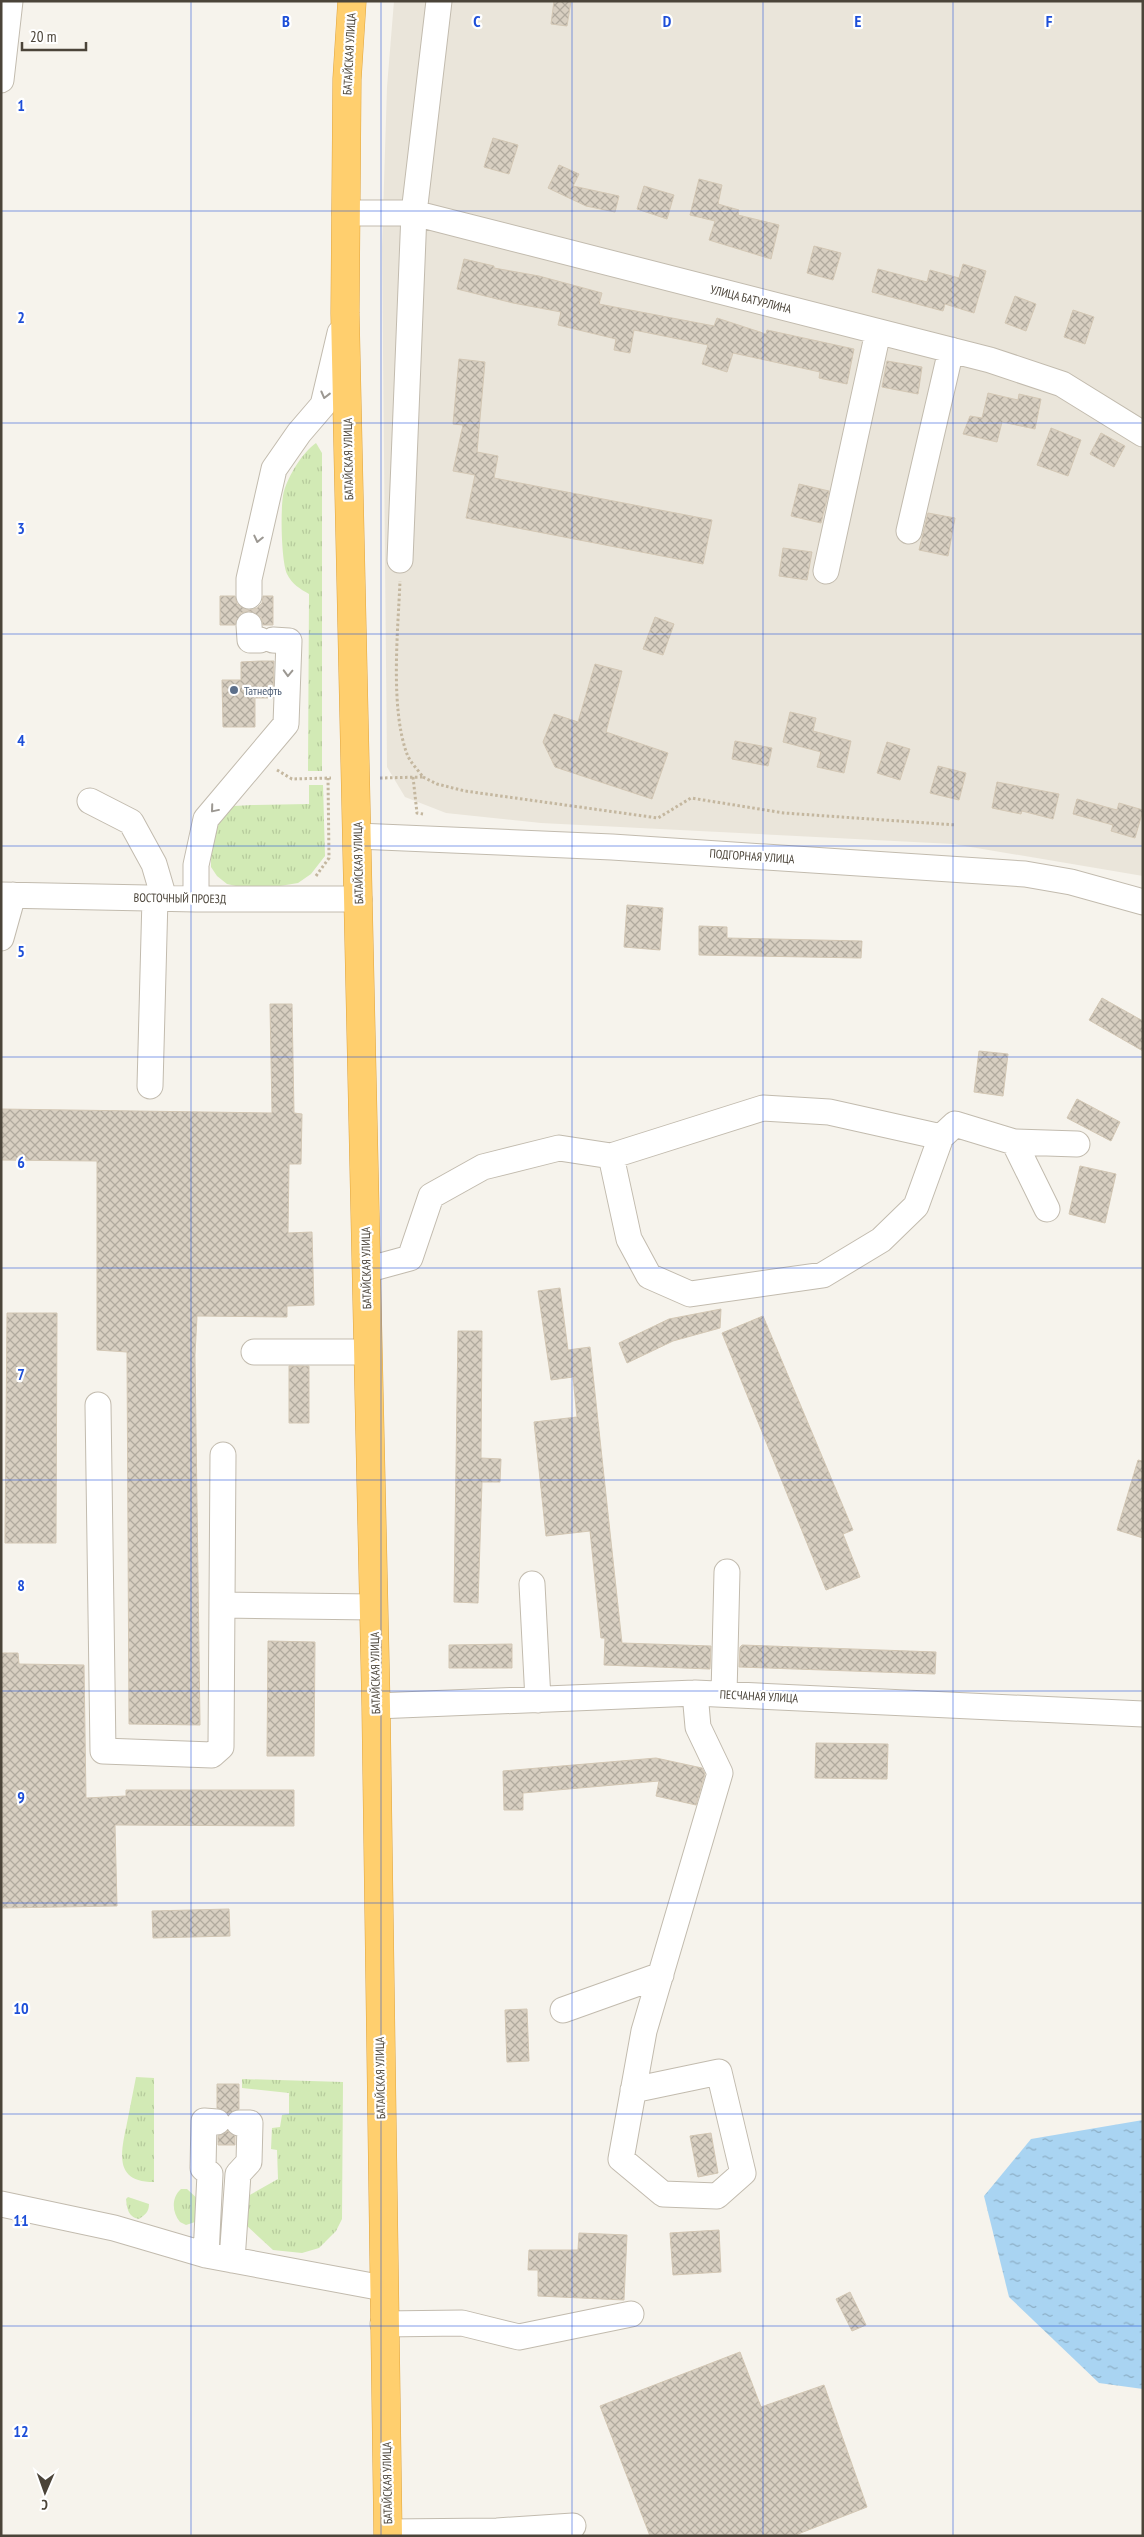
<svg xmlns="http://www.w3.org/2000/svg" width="1144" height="2537" font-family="'PT Sans Narrow',sans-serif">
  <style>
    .residential { fill: #eae5da }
    .grass { fill: url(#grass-tufts) }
    .water { fill: url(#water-ripples) }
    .building { fill: url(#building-cross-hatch); stroke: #d3c7b4 }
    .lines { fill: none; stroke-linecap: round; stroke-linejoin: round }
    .minor-casing { stroke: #c2bbae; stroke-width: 27 }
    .highway-casing { stroke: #e0a43c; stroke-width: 29 }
    .path { stroke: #c4b79f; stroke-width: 3; stroke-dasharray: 2.5 2.5; stroke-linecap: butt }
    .minor { stroke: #fff; stroke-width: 25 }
    .highway { stroke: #ffcf6e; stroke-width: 28 }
    .oneway { stroke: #9c9892 }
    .grid { fill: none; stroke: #1d4ed8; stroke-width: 1; stroke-opacity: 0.55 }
    .service-dot { fill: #5c6f8a; stroke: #fff; stroke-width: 2 }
    .labels { text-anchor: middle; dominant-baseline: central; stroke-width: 4.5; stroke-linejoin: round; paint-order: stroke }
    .street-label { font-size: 12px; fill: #4b4439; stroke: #fff }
    .service-label { font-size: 12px; fill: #4e5e75; stroke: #fff; text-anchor: start }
    .grid-label { font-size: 16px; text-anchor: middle; font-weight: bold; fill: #1d4ed8; stroke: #fff; stroke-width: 4.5; stroke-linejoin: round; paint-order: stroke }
  </style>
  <defs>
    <pattern id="grass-tufts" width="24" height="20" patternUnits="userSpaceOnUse" patternTransform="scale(1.25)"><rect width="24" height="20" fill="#d2eab5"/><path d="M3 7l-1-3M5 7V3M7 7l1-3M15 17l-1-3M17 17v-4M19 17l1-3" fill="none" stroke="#b6ca9c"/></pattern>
    <pattern id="water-ripples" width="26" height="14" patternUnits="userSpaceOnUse" patternTransform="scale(1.25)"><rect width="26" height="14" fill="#a9d4f2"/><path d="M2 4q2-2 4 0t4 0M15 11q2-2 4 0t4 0" fill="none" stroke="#8caec5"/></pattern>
    <pattern id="building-cross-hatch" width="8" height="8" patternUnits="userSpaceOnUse" patternTransform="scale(1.25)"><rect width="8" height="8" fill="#d8cfc1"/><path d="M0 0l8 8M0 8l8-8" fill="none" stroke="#b1aa9e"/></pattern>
  </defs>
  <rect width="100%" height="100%" fill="#f6f3ec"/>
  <path class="residential" d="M394,1h749v875l-190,-32 -412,-21 -95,-10 -41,-16 -18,-30 -5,-520 5,-160z"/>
  <path class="grass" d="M316,443l6,10v318h-14l1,-177c-9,-5 -17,-10 -22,-20 -6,-14 -7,-69 -3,-83 5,-16 18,-38 32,-48z
    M309,785h14l2,71 -14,18 -13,9 -18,3h-44l-9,-2 -10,-8 -6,-9v-28l13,-26 10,-7 18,-1 57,-1z
    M136,2077l18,1v104c-41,0 -33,-30 -27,-59 3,-15 6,-31 9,-46z
    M242,2079l101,3 -1,137 -6,12 -17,17 -17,5 -29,-3 -27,-25 2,-29 30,-17 -1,-29 -6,-1 1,-21 8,-1 2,-12 7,-1v-21l-47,-5z
    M181,2189h6l13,12 -2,20 -12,4 -6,-3c-8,-10 -9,-24 1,-33z
    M128,2197l21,7c0,8 -4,11 -10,15 -11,-2 -12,-11 -13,-20z"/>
  <path class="water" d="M1143,2120v269l-44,-6 -90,-86 -25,-101 47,-57z"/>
  <path class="building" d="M554,1h17l-4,25 -16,-2z
    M493,138l25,7 -9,29 -25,-7z
    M559,165l20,9 -6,12 46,10 -4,16 -29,-6 -38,-18z
    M699,179l23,6 -4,19 21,6 -1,5 41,10 -8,34 -62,-19 6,-19 -25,-6z
    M644,186l30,9 -7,24 -30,-10z
    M814,246l27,7 -8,27 -26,-7z
    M464,259l30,7v2l45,8 63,17 -3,11 115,22 3,-8 49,16 1,-4 87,19 -7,35 -28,-6 1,-6 -87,-19 -6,19 -25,-8 6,-19 -74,-15 -4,23 -16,-3 2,-11 -58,-14 3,-13 -48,-9 -56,-14z
    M963,264l23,7 -12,42 -29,-9 -2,7 -71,-19 6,-23 49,13 3,-12 29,8z
    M1015,296l21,8 -10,27 -21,-8z
    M1073,310l21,7 -9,27 -21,-7z
    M459,359l26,3 -8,90 21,4 -4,22 218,42 -9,44 -237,-46 9,-43 -22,-4 10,-46 -10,-1z
    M887,361l35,6 -4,27 -36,-7z
    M988,393l30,7 1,-6 22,5 -6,30 -33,-7 -5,20 -34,-8 7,-18 12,2z
    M1051,428l30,12 -13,36 -31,-11z
    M1101,433l24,13 -11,21 -24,-13z
    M799,484l30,7 -8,32 -30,-7z
    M928,513l27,5 -7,38 -29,-6z
    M783,548l29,4 -5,28 -28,-4z
    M220,596h15l2,8 12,6 8,-2 5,-5 1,-7h10v29h-10l-2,-8 -12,-6 -8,2 -6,12h-15z
    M655,617l19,7 -11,31 -20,-6z
    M260,661h14l-1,37h-18v29h-32l-1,-47h19v-18z
    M595,664l27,7 -16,61 62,21 -16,46 -97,-32 -12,-25 11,-28 24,8z
    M790,712l26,6 -3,13 38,10 -7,32 -27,-6 4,-15 -38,-10z
    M735,741l37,7 -4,18 -36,-7z
    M887,742l23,7 -10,31 -23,-7z
    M938,766l28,7 -7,27 -29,-7z
    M997,782l62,12 -6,25 -31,-8 -1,3 -29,-6z
    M1077,799l40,11 2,-7 24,7 -8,28 -24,-7 2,-6 -40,-11z
    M627,905l36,3 -3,42 -36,-3z
    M699,926l28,1v11l135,3 -1,17 -162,-3z
    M1102,998l41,23v30l-54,-31z
    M270,1004h22l2,109 8,1 -1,50h-12l-1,69 24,-1 2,73 -27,1v11l-90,-1 -2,39 5,370 -71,-1 -2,-372 -30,-2v-189l-96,-1v-51l271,4z
    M979,1051l29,3 -5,42 -29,-4z
    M1077,1099l43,23 -9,19 -44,-23z
    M1080,1166l36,8 -11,49 -36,-9z
    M560,1288l8,62 22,-3 32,296 89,3 -1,23 -106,-4 1,-27h-4l-11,-107 -44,5 -12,-114 43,-5 -4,-40 -22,3 -13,-89z
    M721,1309l-1,19 -47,13 -46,22 -8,-20 50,-24z
    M7,1313h50l-1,230h-51z
    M763,1316l90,214 -10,4 17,43 -34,13 -104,-257z
    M458,1331h24l-1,127 20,1 -1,23h-18l-4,121 -24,-1z
    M289,1366h20v57h-20z
    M1138,1460l5,1v77l-26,-8z
    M268,1641l47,1 -1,114h-47z
    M512,1644v24h-63v-23z
    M742,1645l194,7 -1,22 -196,-7 1,-20z
    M1,1653h17l1,11 65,1 2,133 40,-2v-6h168v36l-179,-1 2,81 -115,2z
    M816,1743l72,1 -1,35 -72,-1z
    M656,1758l46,10 3,6 -9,31 -40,-9 3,-15 -136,12v17h-19l-1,-39z
    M229,1909l1,27 -77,2 -1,-27z
    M527,2009l2,52 -22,1 -2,-52z
    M217,2084h22v25l-11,5 -11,-6z
    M228,2131l7,5v9h-17v-9z
    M711,2133l7,40 -20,4 -8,-41z
    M719,2230l2,42 -48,3 -3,-42z
    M579,2233l48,2 -3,65 -86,-4v-26h-10l1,-20h49z
    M850,2292l16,33 -14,6 -16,-32z
    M740,2352l21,55 63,-22 43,122 -74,29h-143l-50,-130z"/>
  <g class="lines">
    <defs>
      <path id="minor" d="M1,80l9,-79
        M345,213h69l576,147 72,24 81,50
        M909,531l42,-181
        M400,560l14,-347 25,-212
        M826,571l52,-239
        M249,596v-17l25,-110 25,-36 24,-28 17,-72
        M249,625l1,15h10
        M90,801l41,21 23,42 10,34
        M357,836l255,11 413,27 46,8 72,20
        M1,895l195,4h163
        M196,899v-34l10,-46 80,-95 3,-83 -16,-1
        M1,938l12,-43
        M150,1086l5,-188
        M1014,1142l33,67
        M611,1156l152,-48 66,4 112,25
        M366,1270l44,-12 21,-62 52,-29 76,-19 52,8 18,83 20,37 41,18 133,-19 58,-35 35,-34 25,-69 14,-13 59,18 63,2
        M254,1352h114
        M98,1405l5,346 109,4 9,-8 2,-292
        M532,1584l6,116
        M222,1605l152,2
        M724,1694l3,-122
        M376,1706l319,-13 448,21
        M563,2010l98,-35
        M633,2090l86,-18 24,101 -26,23 -54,-2 -42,-35 23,-128 76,-258 -22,-46 -3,-34
        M1,2204l113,24 92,27 177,33
        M206,2255l4,-81 -7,-6 1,-47 13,1
        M232,2260l6,-86 11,-12 1,-39h-11
        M383,2324l79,-1 57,14 112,-23
        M388,2532l109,-1 76,-5"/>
      <path id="highway" d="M352,1l-5,78 -2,234 31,1393 12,830"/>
    </defs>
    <use href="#minor" class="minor-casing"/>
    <use href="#highway" class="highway-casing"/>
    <path class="path" d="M277,770l15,9 39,-1
      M413,777l4,36 6,1
      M423,777l14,7 28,7 193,27 33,-20 93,15 172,12
      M380,778l43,-1c-5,-7 -13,-15 -16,-23 -17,-46 -9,-123 -7,-173
      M316,876l13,-18 -1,-80"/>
    <use href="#minor" class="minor"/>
    <use href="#highway" class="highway"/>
  </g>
  <defs><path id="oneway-chevron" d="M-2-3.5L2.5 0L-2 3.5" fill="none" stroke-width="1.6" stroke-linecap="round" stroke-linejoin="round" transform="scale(1.25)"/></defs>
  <g class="oneway">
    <use href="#oneway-chevron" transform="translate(325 395) rotate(104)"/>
    <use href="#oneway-chevron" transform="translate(258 539) rotate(103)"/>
    <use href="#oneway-chevron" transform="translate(288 673) rotate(92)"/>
    <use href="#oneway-chevron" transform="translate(214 809) rotate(130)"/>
  </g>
  <path class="grid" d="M191,1v2535M381,1v2535M572,1v2535M763,1v2535M953,1v2535M1,211h1142M1,423h1142M1,634h1142M1,846h1142M1,1057h1142M1,1268h1142M1,1480h1142M1,1691h1142M1,1903h1142M1,2114h1142M1,2326h1142"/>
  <circle class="service-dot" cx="234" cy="690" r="5"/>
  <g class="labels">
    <g class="street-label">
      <text transform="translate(349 54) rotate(-87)">БАТАЙСКАЯ УЛИЦА</text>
      <text transform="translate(751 299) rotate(14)">УЛИЦА БАТУРЛИНА</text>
      <text transform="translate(348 459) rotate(-91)">БАТАЙСКАЯ УЛИЦА</text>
      <text transform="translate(752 856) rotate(4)">ПОДГОРНАЯ УЛИЦА</text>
      <text transform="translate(358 863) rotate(-91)">БАТАЙСКАЯ УЛИЦА</text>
      <text transform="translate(180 898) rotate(1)">ВОСТОЧНЫЙ ПРОЕЗД</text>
      <text transform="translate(366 1268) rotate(-91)">БАТАЙСКАЯ УЛИЦА</text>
      <text transform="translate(375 1673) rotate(-91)">БАТАЙСКАЯ УЛИЦА</text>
      <text transform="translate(759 1696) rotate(3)">ПЕСЧАНАЯ УЛИЦА</text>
      <text transform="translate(380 2078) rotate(-91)">БАТАЙСКАЯ УЛИЦА</text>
      <text transform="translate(387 2483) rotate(-91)">БАТАЙСКАЯ УЛИЦА</text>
    </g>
    <g class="service-label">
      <text x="244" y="690">Татнефть</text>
    </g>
  </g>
  <g class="grid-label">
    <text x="286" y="27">B</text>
    <text x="477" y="27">C</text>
    <text x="667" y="27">D</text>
    <text x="858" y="27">E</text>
    <text x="1049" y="27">F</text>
    <text x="21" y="111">1</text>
    <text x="21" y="323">2</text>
    <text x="21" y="534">3</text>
    <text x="21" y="746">4</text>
    <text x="21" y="957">5</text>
    <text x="21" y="1168">6</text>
    <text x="21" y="1380">7</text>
    <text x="21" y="1591">8</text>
    <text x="21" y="1803">9</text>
    <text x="21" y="2014">10</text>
    <text x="21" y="2226">11</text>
    <text x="21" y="2437">12</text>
  </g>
  <rect width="1144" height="2537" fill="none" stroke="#4b4439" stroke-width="5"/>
  <g transform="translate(45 2492) rotate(182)" stroke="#ffffff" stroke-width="4" paint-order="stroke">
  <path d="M0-4L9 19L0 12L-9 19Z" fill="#4b4439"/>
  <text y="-8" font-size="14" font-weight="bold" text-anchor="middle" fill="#4b4439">С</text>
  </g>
  <path d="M22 42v8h64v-8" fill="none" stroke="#4b4439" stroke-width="2.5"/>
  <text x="30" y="42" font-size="15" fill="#4b4439" stroke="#ffffff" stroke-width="4" paint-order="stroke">20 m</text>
</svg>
